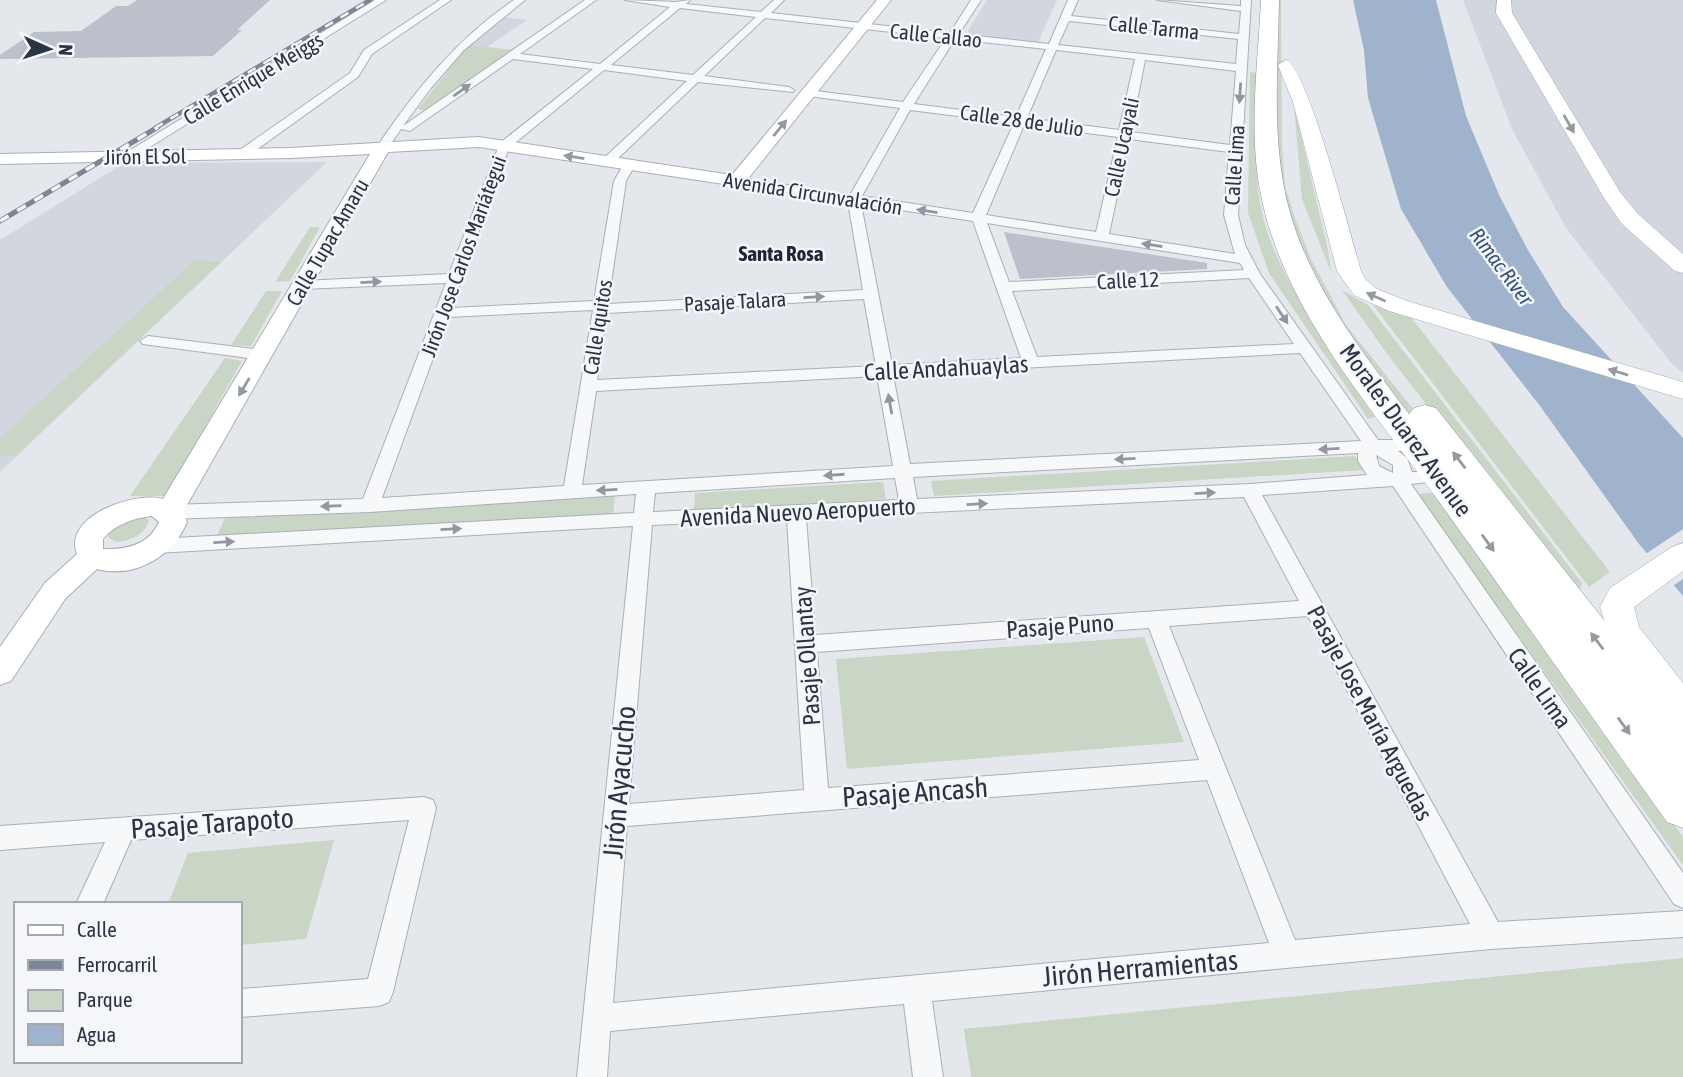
<svg xmlns="http://www.w3.org/2000/svg" width="1683" height="1077" font-family="'Asap Condensed',sans-serif">
  <style>
    .built { fill: #d2d6de }
    .green { fill: #c9d6c5 }
    .water { fill: #9fb4cc }
    .pier { fill: #e4e7ec }
    .building { fill: #bbc0ca }
    .lines { fill: none; stroke-linecap: round; stroke-linejoin: round }
    .street-casing { stroke: #a9aeb7; stroke-width: 2 }
    .secondary-casing { stroke: #a9aeb7; stroke-width: 2 }
    .primary-casing { stroke: #a3abb8; stroke-width: 1 }
    .highway-casing { stroke: #8b94a3; stroke-width: 1 }
    .street { fill: #f7f8fa; fill-rule: evenodd }
    .secondary { fill: #fff; fill-rule: evenodd }
    .primary { fill: #fff; fill-rule: evenodd }
    .highway { fill: #fff; fill-rule: evenodd }
    .rail-far1-casing { stroke: #7d8696; stroke-width: 4.5 }
    .rail-casing { stroke: #7d8696; stroke-width: 5 }
    .rail-far1 { stroke: #f4f6f9; stroke-width: 2.5; stroke-dasharray: 9; stroke-linecap: butt }
    .rail { stroke: #f4f6f9; stroke-width: 3.5; stroke-dasharray: 10; stroke-linecap: butt }
    .oneway { fill: #9196a0 }
    .oneway2 { fill: #959aa2 }
    .labels { text-anchor: middle; dominant-baseline: central; stroke-width: 5; stroke-linejoin: round; paint-order: stroke }
    .far-street-label { font-size: 21px; fill: #2b3445; stroke: #f4f6f9 }
    .far-neighbourhood-label { font-size: 21px; font-weight: bold; fill: #1d2536; stroke: #f4f6f9 }
    .far-water-label { font-size: 21px; font-style: italic; fill: #34527a; stroke: #f4f6f9 }
    .street-label { font-size: 24px; fill: #2b3445; stroke: #f4f6f9 }
    .near-street-label { font-size: 28px; fill: #2b3445; stroke: #f4f6f9 }
  </style>
  <rect width="100%" height="100%" fill="#e4e7ec"/>
  <path class="built" d="M987,0h70l-19,42 -72,-8z
    M1463,0h220v373l-12,-10 -105,-135 -54,-99z
    M503,17l24,3 -40,27 -19,-2z
    M327,162l-327,310v-232l124,-77z"/>
  <path class="green" d="M1274,0h7l1,147 3,39 10,32 16,41 35,66 87,109h-14l-86,-116 -39,-71 -19,-70z
    M468,45l46,5 -87,61 -9,-2z
    M1250,72l9,1c0,39 -5,85 0,123 10,78 77,155 120,219l-11,4 -99,-146 -21,-60z
    M1294,106l34,144 3,22 -29,-73z
    M310,227h10l-30,54 -15,1z
    M195,260l26,2 -206,194 -15,-1v-17z
    M1342,290l26,15 214,278 -5,17 -192,-249z
    M266,291h16l-31,55 -20,-1z
    M1373,305l37,11 200,256 -21,15z
    M225,358l17,3 -76,135h-36z
    M1355,456l10,14 -431,26 -3,-15z
    M883,482l3,17 -192,11 1,-17z
    M1433,493l250,344v28l-266,-371z
    M615,495l-2,20 -398,25 10,-22z
    M144,516l5,5c-5,15 -19,20 -34,21l-7,-5 5,-13z
    M1144,637l40,105 -337,27 -11,-110z
    M334,840l-28,99 -66,6v-41h-72l20,-51z
    M1683,958v119h-712l-7,-48z"/>
  <path class="water" d="M1353,0h83l30,116 34,81 28,53 35,57 120,131v158l-44,-52 -99,-138 -93,-119 -46,-78 -33,-111 -4,-48z"/>
  <path class="pier" d="M1683,529v50l-12,8 -27,-32z"/>
  <path class="building" d="M137,0h133l-33,30h5l-29,26 -213,3v-4l34,-23 47,-1 35,-25h12z
    M1004,232l203,31v6l-187,10z"/>
  <g class="lines">
    <defs>
      <path id="street" d="M375,0h11l-257,160 -10,-3z
        M440,0h11l-79,54 -14,23 -113,81h-8v-6l113,-79 14,-23z
        M514,0h11l-61,50 -33,38 -28,38 182,-126h11l-76,54 80,10 70,-57 -45,-7 51,2 14,-2 -4,4 75,8 13,-12h10l-13,13 179,20 21,-33h10l-22,34 90,10 19,-44h10l-7,16 168,18 2,-23 -84,-11 84,6v-6h10l-13,215 7,30 15,29 118,166h44l3,4 -3,4 -24,3 9,7 5,14h33l3,4 -3,4 -34,4 272,389v35l-9,-4 -281,-418 -131,9 236,427 185,-11v26l-192,12 -559,52 11,76h-30l-9,-73 -294,27 -3,46h-30l56,-551 -477,27 -7,-2 -3,-5 3,-5 7,-2 478,-26 2,-19 -266,18 -201,7 -7,-2 -2,-5 2,-5 7,-2 194,-6 83,-216 -144,6 -7,-4 7,-4 147,-7 51,-131 93,-74 -80,-10 -103,72 -9,-2 -15,22 -10,-3c39,-57 80,-109 138,-148zM680,8l76,9 -63,58 -82,-10zM765,18l181,20 -43,64 -95,-12 -5,3 5,3 92,12 -50,87 -113,-18 -6,4 6,4 111,17 15,88 -255,14 18,-123 9,-16 -6,-4 -4,1 -11,19 -20,120 -143,7 58,-160 95,-78 83,11 -84,78 -2,3 6,4 4,-1 87,-83 95,10 1,-2 -5,-3 -85,-11zM1069,21l169,18 -2,25 -178,-19zM955,39l91,10 -30,68 -102,-13zM1056,50l79,9 -16,71 -92,-12zM1145,60l91,11 -6,74 -99,-13zM910,110l104,13 -41,90 -111,-17zM1024,125l94,12 -22,95 -110,-17zM1129,139l100,13 -5,63 11,39 -126,-20zM861,204l112,17 48,137 -129,7zM987,223l253,40 4,7 -235,12zM1249,278l45,66 -257,13 -25,-66zM864,299l12,67 -279,14 10,-67zM593,310l-29,176 -182,12 66,-181zM1300,353l61,88 -451,23 -17,-89zM877,376l16,90 -311,19 14,-94zM1358,453v8l9,14 -117,9 -333,15 -4,-22zM1376,455l17,10v8l-14,-7zM895,478l4,22 -246,12 2,-19zM1244,497l55,104 -484,34 -9,-117zM787,519l17,271 -175,14 23,-279zM1308,616l162,308 -175,16 -126,-314zM1149,628l50,132 -371,28 -11,-136zM1207,780l62,163 -656,60 14,-177z
        M148,336l115,14 8,5 -8,5 -120,-16 -3,-3z
        M424,797l9,3 3,8 -43,184 -4,10 -10,4 -139,11v-28l128,-10 41,-159 -278,20 -28,64h-27l29,-62 -105,8v-24z"/>
      <path id="secondary" d="M877,0h14l-148,185 -6,1 -258,-39 -91,5 -205,360 4,10c-14,34 -52,57 -90,47l-32,30 -54,82 -11,4v-38l45,-64 32,-29c-15,-38 58,-63 86,-55l207,-345 -80,4 -290,6v-10l290,-6 189,-11 253,38zM152,516l7,6c-10,23 -33,28 -56,27v-10c12,-15 31,-21 49,-23z"/>
      <path id="primary" d="M1497,0h14l1,13 108,179 18,22 45,40v19l-8,-2 -53,-47 -18,-26 -108,-185z
        M1286,60c21,5 66,181 75,211l5,9 11,9 30,12 276,81v17l-294,-88 -35,-16 -17,-24 -44,-169 -15,-37z
        M1683,543v28l-49,36 5,20 44,56v44l-13,-5 -59,-80 -11,-35 10,-19 62,-41z"/>
      <path id="highway" d="M1261,0h18c-1,64 -7,129 6,192 17,84 74,156 124,222l5,-6 11,-3 11,3 247,312v108l-16,-6c-76,-106 -151,-213 -227,-319 -67,-94 -156,-191 -179,-308 -13,-63 -3,-131 0,-195z"/>
    </defs>
    <use href="#street" class="street-casing"/>
    <use href="#secondary" class="secondary-casing"/>
    <use href="#primary" class="primary-casing"/>
    <use href="#highway" class="highway-casing"/>
    <use href="#street" class="street"/>
    <use href="#secondary" class="secondary"/>
    <use href="#primary" class="primary"/>
    <use href="#highway" class="highway"/>
    <defs>
      <path id="rail-far1" d="M155,128l215,-128"/>
      <path id="rail" d="M0,221l158,-94"/>
    </defs>
    <use href="#rail-far1" class="rail-far1-casing"/>
    <use href="#rail" class="rail-casing"/>
    <use href="#rail-far1" class="rail-far1"/>
    <use href="#rail" class="rail"/>
  </g>
  <defs><path id="oneway-solid" d="M-6-.8H1V-3.2L6.5 0L1 3.2V.8H-6Z" transform="scale(1.75)"/></defs>
  <g class="oneway">
    <use href="#oneway-solid" transform="translate(462 90) rotate(-35)"/>
    <use href="#oneway-solid" transform="translate(1240 93) rotate(94)"/>
    <use href="#oneway-solid" transform="translate(927 211) rotate(-171)"/>
    <use href="#oneway-solid" transform="translate(1152 245) rotate(-171)"/>
    <use href="#oneway-solid" transform="translate(371 282) rotate(-3)"/>
    <use href="#oneway-solid" transform="translate(814 297) rotate(-3)"/>
    <use href="#oneway-solid" transform="translate(1282 315) rotate(56)"/>
    <use href="#oneway-solid" transform="translate(890 404) rotate(-100)"/>
    <use href="#oneway-solid" transform="translate(1329 449) rotate(177)"/>
    <use href="#oneway-solid" transform="translate(1125 459) rotate(177)"/>
    <use href="#oneway-solid" transform="translate(834 475) rotate(176)"/>
    <use href="#oneway-solid" transform="translate(607 490) rotate(177)"/>
    <use href="#oneway-solid" transform="translate(1205 493) rotate(-3)"/>
    <use href="#oneway-solid" transform="translate(977 504) rotate(-3)"/>
    <use href="#oneway-solid" transform="translate(331 506) rotate(178)"/>
    <use href="#oneway-solid" transform="translate(451 529) rotate(-3)"/>
    <use href="#oneway-solid" transform="translate(224 542) rotate(-3)"/>
  </g>
  <g class="oneway2">
    <use href="#oneway-solid" transform="translate(1569 124) rotate(60)"/>
    <use href="#oneway-solid" transform="translate(780 128) rotate(-51)"/>
    <use href="#oneway-solid" transform="translate(574 157) rotate(-171)"/>
    <use href="#oneway-solid" transform="translate(1376 297) rotate(-156)"/>
    <use href="#oneway-solid" transform="translate(1618 372) rotate(-163)"/>
    <use href="#oneway-solid" transform="translate(244 387) rotate(121)"/>
    <use href="#oneway-solid" transform="translate(1459 460) rotate(-127)"/>
    <use href="#oneway-solid" transform="translate(1488 543) rotate(54)"/>
    <use href="#oneway-solid" transform="translate(1597 641) rotate(-127)"/>
    <use href="#oneway-solid" transform="translate(1624 726) rotate(54)"/>
  </g>
  <g class="labels">
    <g class="far-street-label">
      <text transform="translate(1154 27) rotate(6)">Calle Tarma</text>
      <text transform="translate(936 35) rotate(6)">Calle Callao</text>
      <text transform="translate(253 78) rotate(-31)">Calle Enrique Meiggs</text>
      <text transform="translate(1022 120) rotate(8)">Calle 28 de Julio</text>
      <text transform="translate(1121 147) rotate(-78)">Calle Ucayali</text>
      <text transform="translate(145 156) rotate(-1)">Jirón El Sol</text>
      <text transform="translate(1234 165) rotate(-86)">Calle Lima</text>
      <text transform="translate(813 193) rotate(9)">Avenida Circunvalación</text>
      <text transform="translate(327 242) rotate(-60)">Calle Tupac Amaru</text>
      <text transform="translate(463 256) rotate(-70)">Jirón Jose Carlos Mariátegui</text>
      <text transform="translate(1128 280) rotate(-3)">Calle 12</text>
      <text transform="translate(735 301) rotate(-3)">Pasaje Talara</text>
      <text transform="translate(597 327) rotate(-81)">Calle Iquitos</text>
    </g>
    <g class="far-neighbourhood-label">
      <text x="781" y="253">Santa Rosa</text>
    </g>
    <g class="far-water-label">
      <text transform="translate(1502 266) rotate(53)">Rimac River</text>
    </g>
    <g class="street-label">
      <text transform="translate(946 368) rotate(-3)">Calle Andahuaylas</text>
      <text transform="translate(1406 430) rotate(54)">Morales Duarez Avenue</text>
      <text transform="translate(798 512) rotate(-3)">Avenida Nuevo Aeropuerto</text>
      <text transform="translate(1060 626) rotate(-4)">Pasaje Puno</text>
      <text transform="translate(807 656) rotate(-94)">Pasaje Ollantay</text>
      <text transform="translate(1540 688) rotate(55)">Calle Lima</text>
      <text transform="translate(1370 713) rotate(62)">Pasaje Jose María Arguedas</text>
    </g>
    <g class="near-street-label">
      <text transform="translate(619 782) rotate(-85)">Jirón Ayacucho</text>
      <text transform="translate(915 792) rotate(-4)">Pasaje Ancash</text>
      <text transform="translate(212 823) rotate(-4)">Pasaje Tarapoto</text>
      <text transform="translate(1140 968) rotate(-5)">Jirón Herramientas</text>
    </g>
  </g>
  <rect x="14" y="902" width="228" height="161" fill="#f4f6f9" stroke="#a4a8b1" stroke-width="2"/>
  <rect x="28" y="925" width="35" height="10" fill="#ffffff" stroke="#a4a8b1" stroke-width="2"/>
  <text x="77" y="937" font-size="21" fill="#2b3445">Calle</text>
  <rect x="28" y="960" width="35" height="10" fill="#7d8696" stroke="#a4a8b1" stroke-width="2"/>
  <text x="77" y="972" font-size="21" fill="#2b3445">Ferrocarril</text>
  <rect x="28" y="990" width="35" height="21" fill="#c9d6c5" stroke="#a4a8b1" stroke-width="2"/>
  <text x="77" y="1007" font-size="21" fill="#2b3445">Parque</text>
  <rect x="28" y="1024" width="35" height="21" fill="#9fb4cc" stroke="#a4a8b1" stroke-width="2"/>
  <text x="77" y="1042" font-size="21" fill="#2b3445">Agua</text>
  <g transform="translate(49 49) rotate(93)" stroke="#f4f6f9" stroke-width="5" paint-order="stroke">
  <path d="M0-5L12 26L0 18L-12 26Z" fill="#2b3445"/>
  <text y="-10" font-size="19" font-weight="bold" text-anchor="middle" fill="#2b3445">N</text>
  </g>
</svg>
